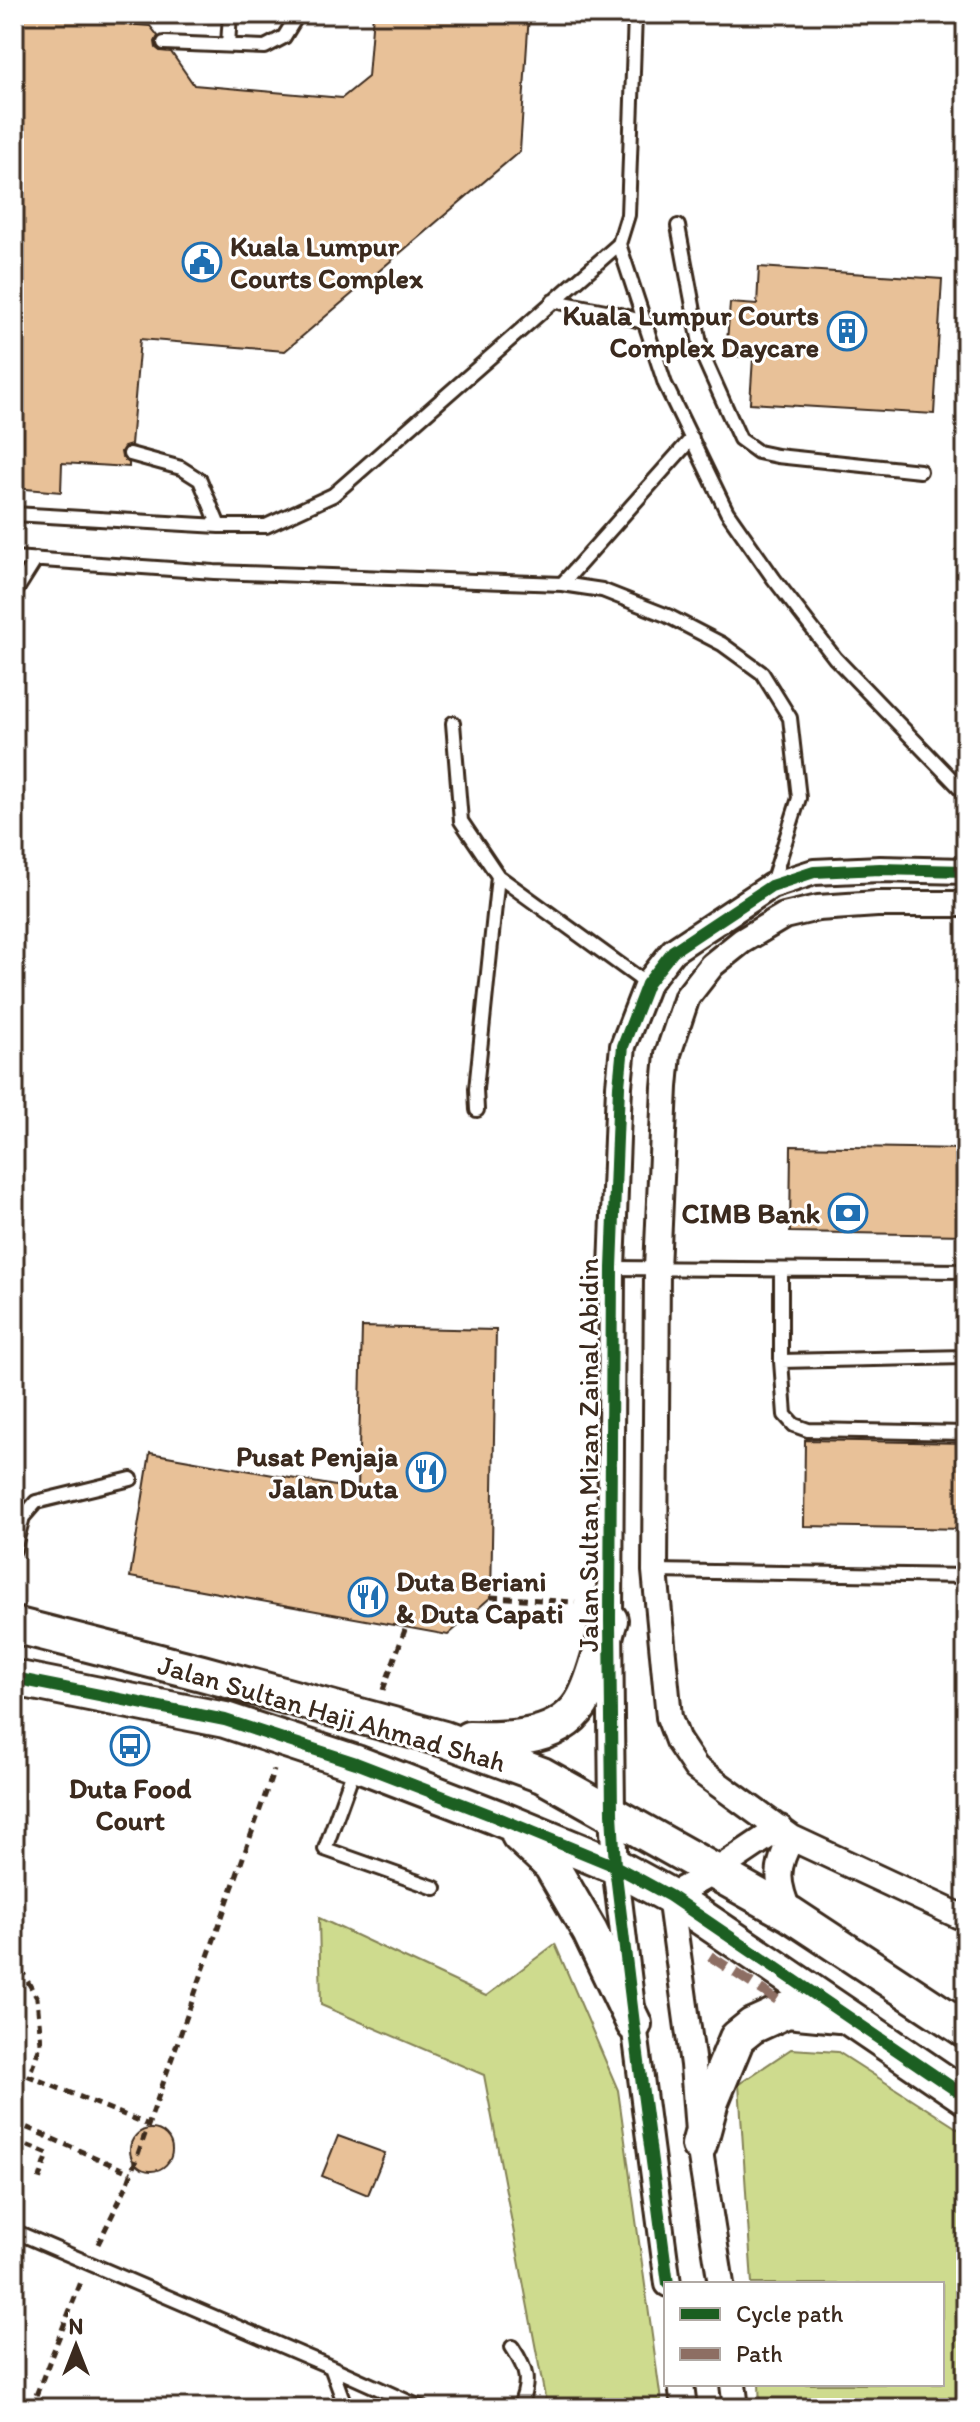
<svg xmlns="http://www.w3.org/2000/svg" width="980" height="2422" font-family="Itim,sans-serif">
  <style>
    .green { fill: #cedb8e; stroke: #848256; stroke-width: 2 }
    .building { fill: #e8c198; stroke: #3b2a1e; stroke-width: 2 }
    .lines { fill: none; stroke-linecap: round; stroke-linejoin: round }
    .lane-casing { stroke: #3b2a1e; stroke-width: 18 }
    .street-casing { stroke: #3b2a1e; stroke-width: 30 }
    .secondary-casing { stroke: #3b2a1e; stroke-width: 40 }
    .path { stroke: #3b2a1e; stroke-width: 5; stroke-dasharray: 8 6; stroke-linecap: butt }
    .lane { stroke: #fff; stroke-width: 12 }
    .street { stroke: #fff; stroke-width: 24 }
    .secondary { stroke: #fff; stroke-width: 34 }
    .quiet { stroke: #8d6e63; stroke-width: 10; stroke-dasharray: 20 10; stroke-linecap: butt }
    .cycleway-casing { stroke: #fff; stroke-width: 17 }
    .cycleway { stroke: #1b5e20; stroke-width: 12 }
    .labels { text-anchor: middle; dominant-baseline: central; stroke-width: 6; stroke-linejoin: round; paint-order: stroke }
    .poi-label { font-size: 28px; font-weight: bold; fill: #3b2a1e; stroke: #fff; text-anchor: end }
    .street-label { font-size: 28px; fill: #3b2a1e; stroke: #fff }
  </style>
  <rect width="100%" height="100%" fill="#fff"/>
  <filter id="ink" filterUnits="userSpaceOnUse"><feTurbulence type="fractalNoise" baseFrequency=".0125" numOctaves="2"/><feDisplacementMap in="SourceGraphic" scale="16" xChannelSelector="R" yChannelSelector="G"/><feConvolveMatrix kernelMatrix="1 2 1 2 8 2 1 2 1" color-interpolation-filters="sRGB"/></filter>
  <g filter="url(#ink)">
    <path class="green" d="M319,1918l167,78 69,-52 63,146 44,318h-115l-63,-333 -163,-70z
      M791,2049l47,3 128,82v274h-206l-1,-24h183v-100h-190l-13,-200z"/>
    <path class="building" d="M14,14h86l1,8 49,4 8,10 -3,6 1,6 4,3 11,1 23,33 148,13 26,-21 5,-63h156l-9,137 -235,200 -145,-12 -9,106 -7,2 -3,5 1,5 7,6v4l-67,-4 -1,29 -47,-4z
      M759,267l183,12 -8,135 -184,-11 3,-45 -27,-3 4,-52 27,2z
      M791,1146l175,3v86l-176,-3z
      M362,1327l134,3 -5,267 -43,38 -318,-58 20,-124 208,37z
      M805,1440l161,3v86l-162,-3z
      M130 2150a21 21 0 1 1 42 0a21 21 0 1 1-42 0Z
      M338,2136l47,17 -17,42 -46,-19z"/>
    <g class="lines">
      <defs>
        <path id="lane" d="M164,43l101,4 19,-10 14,-23
          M228,45l2,-31
          M678,226l24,128 38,85 18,13 19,4 143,15
          M619,244l46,140 62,128 47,67 61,79 131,136
          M553,301l58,11 35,11
          M130,454l51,14 19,12 19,46
          M14,514l205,12h47l67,-31 286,-251 9,-29 7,-201
          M14,558l200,14 348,12 40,6 66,26 54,28 40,29 28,45 9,80 -28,88
          M562,584l130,-146
          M14,594l22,-35
          M453,723l8,98 37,55 149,108
          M477,1110l-1,-21 22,-213
          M612,1268l354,3
          M781,1270v91l4,54 9,10 14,5 158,3
          M781,1361l185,-4
          M14,1550l9,-33 13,-15 95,-23
          M655,1571l311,5
          M355,1766l-30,83 110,39
          M14,2231l317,136 15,41
          M512,2347c16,24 18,35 7,61
          M331,2367l91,41"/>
        <path id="street" d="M966,904h-89l-59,4 -34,8 -42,25 -30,24 -25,32 -19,57 -3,33 -8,182 -2,302 14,146 9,24 18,27 96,70 174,81
          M790,1914c-14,-31 -15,-47 2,-76
          M668,2284l-34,-260 -19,-158 -3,-53 -2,-193 2,-352 7,-182 4,-40 24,-62 26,-33 98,-65 43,-14 66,-3 86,2
          M721,2284l-22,-139 -6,-80 -23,-169 46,-25 64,-43
          M681,2384l3,24
          M733,2384l3,24"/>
        <path id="secondary" d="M14,1625l188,48 242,66 98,36 248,139 176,116
          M14,1678l211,42 131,43 140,54 119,49 55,30 296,201
          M469,1739c41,1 95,1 116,-42 12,-24 17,-52 25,-77
          M519,1835l32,30 39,67 44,92
          M699,2145l12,-44 26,-63 15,-12 35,-16 52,5"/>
      </defs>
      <use href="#lane" class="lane-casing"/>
      <use href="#street" class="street-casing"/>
      <use href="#secondary" class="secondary-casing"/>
      <path class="path" d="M491,1597l84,5
        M383,1690l23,-63
        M14,1957l23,41 4,45 -12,33
        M14,2070l135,55
        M14,2122l117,51
        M14,2140l34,14 -9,27
        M14,2160l7,-17
        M98,2244l29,-59 147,-415
        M31,2408l50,-126"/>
      <use href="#lane" class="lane"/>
      <use href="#street" class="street"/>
      <use href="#secondary" class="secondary"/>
      <path class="quiet" d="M710,1956l67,44"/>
      <defs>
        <path id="cycleway" d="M14,1678l211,42 131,43 140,54 119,49 55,30 296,201
          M668,2284l-34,-260 -19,-158 -3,-53 -2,-193 2,-352 7,-182 4,-40 24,-62 26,-33 98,-65 43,-14 66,-3 86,2"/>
      </defs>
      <use href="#cycleway" class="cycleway-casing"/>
      <use href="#cycleway" class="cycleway"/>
    </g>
  </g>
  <defs>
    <symbol id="civic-ring" viewBox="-11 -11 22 22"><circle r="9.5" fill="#fff" stroke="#1f6fb2" stroke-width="1.5"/><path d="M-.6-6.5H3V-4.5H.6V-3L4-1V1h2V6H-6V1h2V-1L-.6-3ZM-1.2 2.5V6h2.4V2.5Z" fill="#1f6fb2"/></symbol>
    <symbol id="building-ring" viewBox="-11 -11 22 22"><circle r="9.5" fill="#fff" stroke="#1f6fb2" stroke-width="1.5"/><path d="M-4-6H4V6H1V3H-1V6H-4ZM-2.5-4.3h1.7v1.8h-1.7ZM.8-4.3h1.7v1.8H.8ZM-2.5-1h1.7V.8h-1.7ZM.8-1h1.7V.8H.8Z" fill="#1f6fb2"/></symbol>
    <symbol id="bank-ring" viewBox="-11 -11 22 22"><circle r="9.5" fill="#fff" stroke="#1f6fb2" stroke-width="1.5"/><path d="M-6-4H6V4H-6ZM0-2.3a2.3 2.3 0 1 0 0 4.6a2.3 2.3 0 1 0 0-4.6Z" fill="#1f6fb2"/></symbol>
    <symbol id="restaurant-ring" viewBox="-11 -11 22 22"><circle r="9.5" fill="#fff" stroke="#1f6fb2" stroke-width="1.5"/><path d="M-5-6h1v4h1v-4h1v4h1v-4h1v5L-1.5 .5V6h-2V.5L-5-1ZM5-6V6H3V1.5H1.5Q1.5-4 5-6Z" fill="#1f6fb2"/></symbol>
    <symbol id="bus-ring" viewBox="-11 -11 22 22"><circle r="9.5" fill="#fff" stroke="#1f6fb2" stroke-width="1.5"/><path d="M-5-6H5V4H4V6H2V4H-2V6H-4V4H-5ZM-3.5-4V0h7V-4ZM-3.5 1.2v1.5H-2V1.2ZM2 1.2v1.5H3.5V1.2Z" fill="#1f6fb2"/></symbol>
  </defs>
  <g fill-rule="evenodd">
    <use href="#civic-ring" x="180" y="240" width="44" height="44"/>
    <use href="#building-ring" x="825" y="309" width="44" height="44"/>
    <use href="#bank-ring" x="826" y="1191" width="44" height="44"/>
    <use href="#restaurant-ring" x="404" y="1450" width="44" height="44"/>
    <use href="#restaurant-ring" x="346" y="1575" width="44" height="44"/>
    <use href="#bus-ring" x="108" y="1724" width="44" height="44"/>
  </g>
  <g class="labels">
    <g class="poi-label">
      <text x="230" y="246" text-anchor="start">Kuala Lumpur<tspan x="230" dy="32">Courts Complex</tspan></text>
      <text x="819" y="315">Kuala Lumpur Courts<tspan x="819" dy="32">Complex Daycare</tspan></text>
      <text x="820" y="1213">CIMB Bank</text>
      <text x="398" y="1456">Pusat Penjaja<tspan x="398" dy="32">Jalan Duta</tspan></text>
      <text x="396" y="1581" text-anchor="start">Duta Beriani<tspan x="396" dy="32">&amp; Duta Capati</tspan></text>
      <text x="130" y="1788" text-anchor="middle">Duta Food<tspan x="130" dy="32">Court</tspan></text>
    </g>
    <g class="street-label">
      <text transform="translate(588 1455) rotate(-90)">Jalan Sultan Mizan Zainal Abidin</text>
      <text transform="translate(332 1713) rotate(16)">Jalan Sultan Haji Ahmad Shah</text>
    </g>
  </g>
  <rect width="980" height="2422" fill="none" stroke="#fff" stroke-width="48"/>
  <rect x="24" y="24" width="932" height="2374" fill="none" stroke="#3b2a1e" stroke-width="3" filter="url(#ink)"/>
  <rect x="664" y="2282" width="280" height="104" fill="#ffffff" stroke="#b1aaa5" stroke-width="2"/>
  <rect x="680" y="2308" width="40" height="12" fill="#1b5e20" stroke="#b1aaa5" stroke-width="2"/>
  <text x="736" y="2322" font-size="24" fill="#3b2a1e">Cycle path</text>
  <rect x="680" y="2348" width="40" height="12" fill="#8d6e63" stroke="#b1aaa5" stroke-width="2"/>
  <text x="736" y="2362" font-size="24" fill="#3b2a1e">Path</text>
  <g transform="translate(76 2346)" stroke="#ffffff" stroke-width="6" paint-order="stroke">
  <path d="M0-6L14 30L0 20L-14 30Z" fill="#3b2a1e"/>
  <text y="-12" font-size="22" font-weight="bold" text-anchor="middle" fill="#3b2a1e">N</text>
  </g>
</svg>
